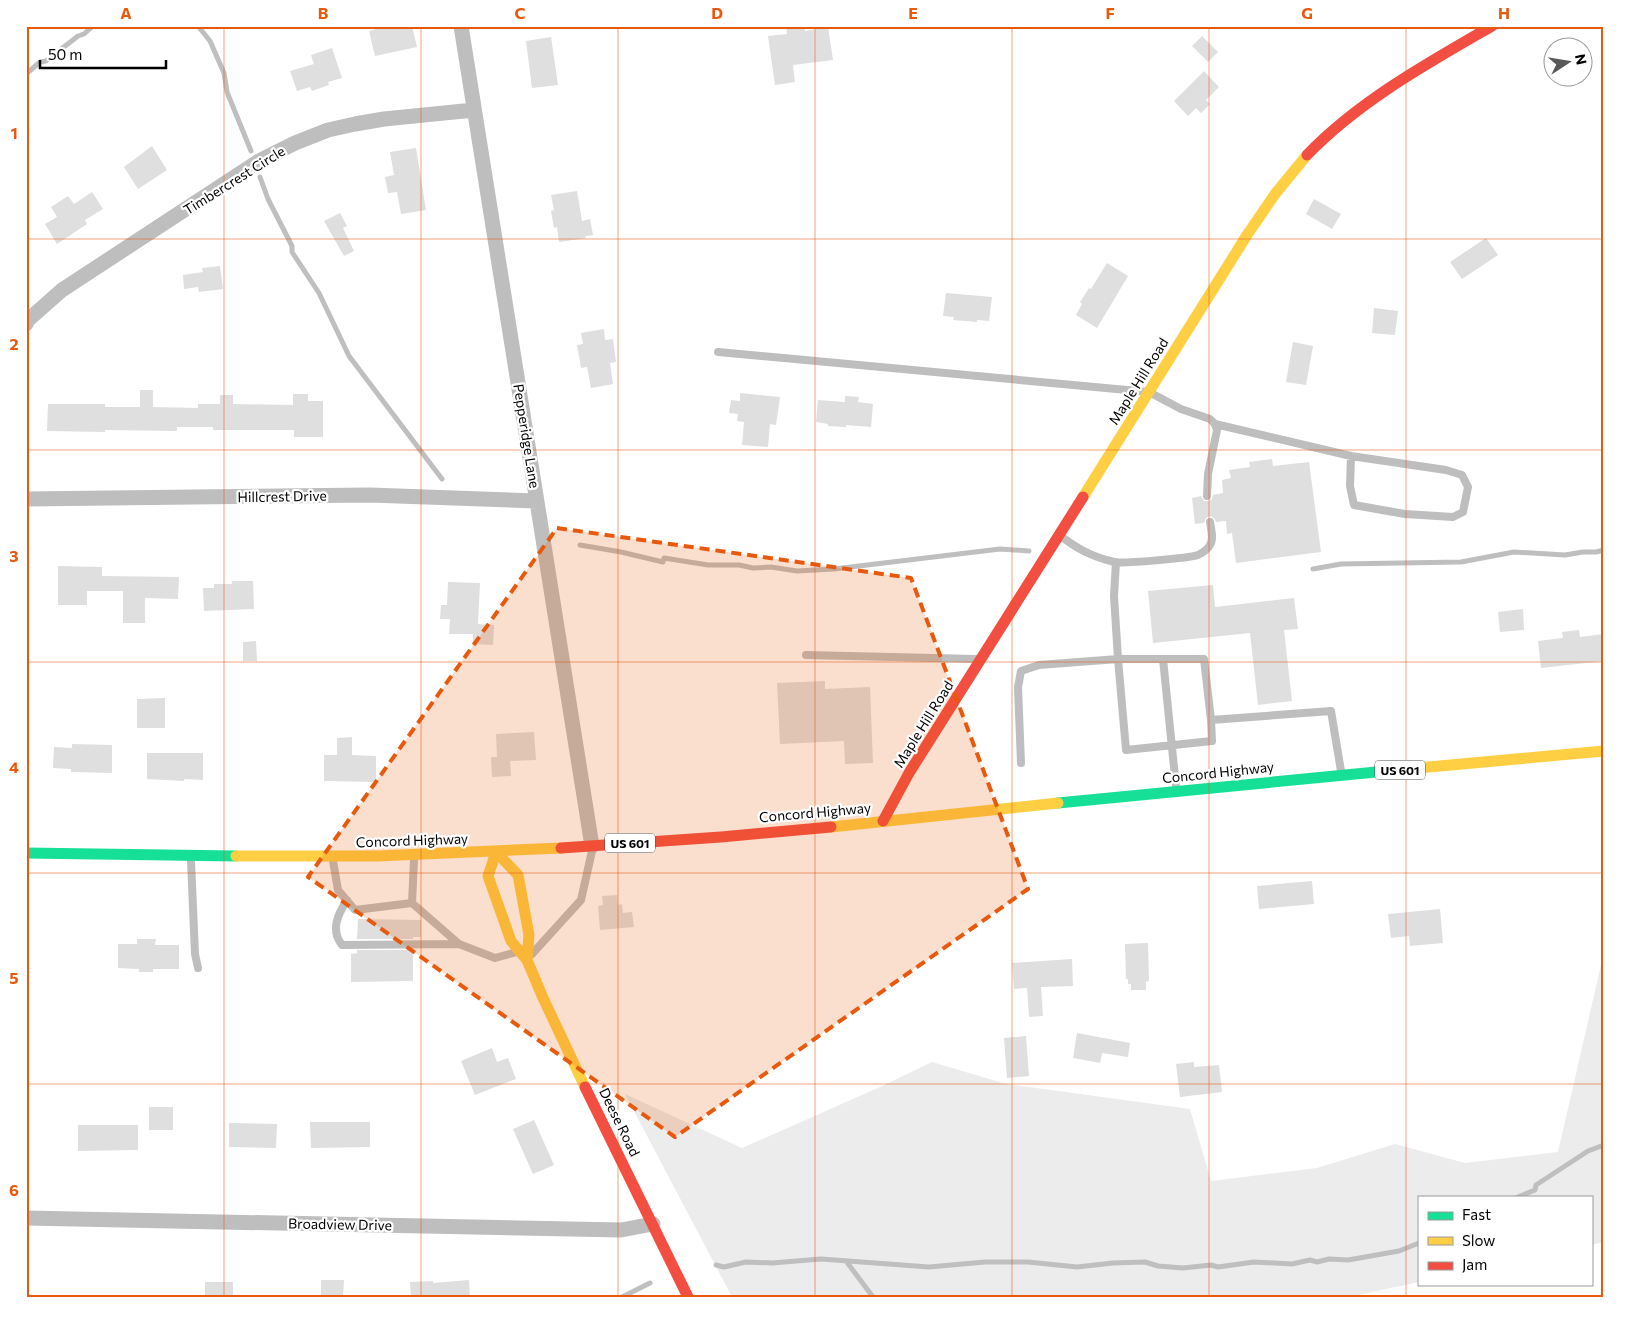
<svg xmlns="http://www.w3.org/2000/svg" width="1630" height="1323" font-family="Commissioner,sans-serif">
  <style>
    .green { fill: #ececec }
    .lines { fill: none; stroke-linecap: round; stroke-linejoin: round }
    .stream { stroke: #bfbfbf; stroke-width: 5 }
    .building { fill: #dfdfdf }
    .lane { stroke: #bebebe; stroke-width: 8 }
    .street { stroke: #bebebe; stroke-width: 15 }
    .fast { stroke: #16e098; stroke-width: 11 }
    .slow { stroke: #ffcf43; stroke-width: 11 }
    .jam { stroke: #f24e42; stroke-width: 11 }
    .marked { fill: #e8590c; fill-opacity: 0.2; stroke: #e8590c; stroke-width: 4; stroke-dasharray: 10 6; stroke-linejoin: round }
    .grid { fill: none; stroke: #e8590c; stroke-width: 1; stroke-opacity: 0.55 }
    .labels { text-anchor: middle; dominant-baseline: central; stroke-width: 4.5; stroke-linejoin: round; paint-order: stroke }
    .shield { fill: #fff; stroke: #4c4c4c; stroke-width: 1 }
    .shield-label { font-size: 12px; font-weight: bold; fill: #000 }
    .street-label { font-size: 14px; fill: #000; stroke: #fff }
    .neatline { fill: none; stroke: #e8590c; stroke-width: 2 }
    .grid-label { font-size: 16px; text-anchor: middle; font-weight: bold; fill: #e8590c }
  </style>
  <rect width="100%" height="100%" fill="#fff"/>
  <path class="green" d="M1604,952v290l-13,3v-48h-172v85l-70,15h-617l-107,-203 117,54 138,-61 52,-25 74,22 184,25 21,72 106,-13 78,-24 70,19 93,-11z"/>
  <g class="lines">
    <path class="stream" d="M198,26l12,15 14,32 3,19 24,59
      M26,74l14,-12 6,-1 32,-25 6,-2 9,-8
      M260,177l8,22 24,47v6l27,41 30,63 93,123
      M580,545l41,7 42,10 1,-4 44,7h31l14,3 18,-1 26,4 37,-2 166,-20 29,2
      M1313,569l28,-5 120,-2 53,-10 51,3 18,-3h13l8,-2
      M1518,1197l17,-7 1,-5 52,-34 16,-6
      M846,1261l27,36
      M716,1265l8,2 22,-5 26,1 49,-4 108,8 56,-5h43l49,5 36,-4 32,-1 13,4 25,2 28,-3 7,2 36,-5 38,2 18,-4 7,2 12,-3 19,1 51,-9 20,-8
      M622,1297l28,-14"/>
  </g>
  <path class="building" d="M388,26h24l5,21 -42,9 -6,-25z
    M786,26h18l1,5 23,-4 5,33 -40,5 2,17 -20,3 -7,-49 19,-2z
    M1202,36l16,16 -10,10 -16,-16z
    M551,37l7,48 -26,3 -6,-47z
    M332,48l10,30 -14,4 1,3 -17,6 -2,-4 -13,4 -7,-20 24,-7 -3,-9z
    M1204,71l15,16 -13,13 4,4 -9,9 -5,-5 -8,8 -14,-15z
    M152,146l15,24 -29,19 -14,-22z
    M416,148l10,62 -25,4 -4,-22 -9,1 -3,-16 9,-2 -4,-23z
    M577,191l5,30 8,-2 3,16 -8,1 1,2 -27,4 -2,-15 -3,1 -3,-17 3,-1 -3,-15z
    M92,192l11,17 -18,11 2,4 -30,20 -12,-20 12,-7 -6,-10 17,-11 6,8z
    M1314,199l27,15 -9,15 -26,-15z
    M340,213l7,13 -4,2 11,23 -10,5 -20,-35z
    M1486,238l12,17 -36,24 -12,-17z
    M1107,263l21,13 -31,52 -21,-13 6,-11 -2,-2 9,-14 2,1z
    M220,266l3,23 -24,3 -1,-5 -14,2 -1,-14 20,-3 -1,-4z
    M946,293l46,4 -3,24 -12,-1v2l-24,-2 1,-3 -11,-1z
    M1374,308l24,3 -3,24 -23,-2z
    M604,329l1,11 8,-1 3,23 -6,1 3,21 -22,4 -4,-21 -6,1 -4,-23 6,-1 -2,-11z
    M1293,342l20,4 -7,39 -20,-3z
    M140,390h13v17l45,1v-4h22v-9h13v9l60,1v-11h15v7h15v36h-29v-7h-81v-3h-36v4l-72,-1v2l-58,-1 1,-27h57v3h35z
    M740,393l40,4 -4,28 -6,-1 -2,23 -26,-2 2,-23 -7,-1 1,-7 -9,-1 2,-13 9,1z
    M845,396l14,1 -1,5 15,2 -2,23 -25,-2v2l-18,-1v-2l-12,-2 2,-22 27,2z
    M1272,459l1,7 36,-4 12,90 -85,11 -4,-30 -5,1 -1,-13 -10,1 -2,-4 -4,-2 -4,2 -2,5 -9,1 -3,-26 9,-2 3,5h5l3,-2 1,-4 10,-2 -1,-13 9,-2 -2,-8 21,-3 -1,-5z
    M58,566l44,1v9l77,1 -1,22 -33,-1v25h-22v-32h-36v14h-29z
    M232,581h21l1,28 -50,2 -1,-23h11v-4h18z
    M448,582l32,1 -2,41 16,1 -1,20 -20,-1v-10h-24l1,-15h-10l1,-14h6z
    M1213,585l2,22 79,-9 4,31 -14,1 8,71 -34,4 -8,-72 -97,10 -5,-52z
    M1523,609l1,21 -24,2 -2,-20z
    M1579,630l1,7 24,-3v27l-63,7 -3,-27 25,-3 -1,-6z
    M256,641l1,20h-14v-19z
    M825,681v8l45,-2 3,76 -28,1 -1,-23 -64,3 -3,-61z
    M165,698v30h-28v-29z
    M534,732l2,28 -26,1 1,15 -19,1 -1,-20h6l-1,-23z
    M352,737v18l24,1v26l-52,-1v-26h13v-17z
    M72,744l40,1v28l-41,-1v-3l-18,-1 1,-21 18,1z
    M147,753h56v27l-19,-1v2l-37,-2z
    M1312,881l2,23 -55,5 -2,-23z
    M617,895l1,10 4,-1 1,9 9,-1 2,15 -34,3 -2,-24 5,-1 -1,-9z
    M1440,909l3,34 -33,3 -1,-10 -18,2 -3,-24z
    M358,919l63,1v17h-8v2h-56z
    M137,939h19l-1,6h24v24h-26v3h-14v-3l-21,-1v-24h19z
    M1148,943l1,38 -3,1v8h-15v-6h-3v-5h-2l-1,-35z
    M357,950h56v31l-62,1v-28l6,-1z
    M1072,959l1,27 -32,1 2,29 -14,1 -2,-29 -13,1 -2,-26z
    M1077,1033l53,10 -2,14 -26,-4 -2,10 -27,-5z
    M1026,1036l3,40 -22,2 -3,-40z
    M492,1048l5,14 11,-4 8,21 -41,16 -14,-34z
    M1194,1062v5l25,-2 3,27 -42,5 -4,-33z
    M149,1107h24v23h-24z
    M534,1120l20,45 -21,9 -20,-45z
    M310,1122h60v25l-59,1z
    M229,1123l48,1 -1,24 -47,-1z
    M78,1125h60v25l-60,1z
    M321,1280h23l-1,17h-22z
    M469,1280l1,17h-59l-1,-15 23,-1v2z
    M205,1282h28v15h-28z"/>
  <g class="lines">
    <path class="lane" d="M718,352l431,40 32,17 29,10 5,5 2,6 -9,44 -1,22
      M1215,424l136,32 95,14 16,5 6,12 -5,25 -10,5 -48,-3 -51,-9 -4,-19 1,-30
      M1059,535c19,14 31,21 55,27 9,2 75,-4 84,-7 4,-2 10,-6 12,-10 4,-6 1,-16 0,-23
      M1116,562l-2,34 4,63h45l13,128
      M806,655l170,4
      M1163,659h41l7,61
      M1021,763l-3,-76 3,-16 18,-6 79,-6 8,91 86,-9 -1,-21 120,-9 10,60
      M191,861l4,93 3,14
      M333,861l5,29 17,20 57,-7 2,-43
      M347,900c-9,14 -17,30 -5,45l117,-1
      M412,903l47,41 36,14 22,-6
      M532,954l49,-54 11,-49"/>
    <path class="street" d="M461,26l131,820
      M26,324l2,-4 34,-30 197,-129 36,-18 33,-13 27,-6 29,-5 90,-9
      M26,499l344,-4 167,6
      M26,1218l595,12 32,-6"/>
    <path class="fast" d="M1058,803l349,-34
      M26,853l210,3"/>
    <path class="slow" d="M1083,497l164,-262 28,-41 32,-39
      M1407,769l197,-18
      M831,827l227,-24
      M236,856h142l183,-8
      M527,960l2,-25 -11,-60 -22,-23 -8,24 23,65 16,19 16,38 42,89"/>
    <path class="jam" d="M1307,155c52,-54 121,-92 185,-129
      M883,821l26,-48 174,-276
      M561,848l160,-11 110,-10
      M585,1087l103,210"/>
  </g>
  <path class="marked" d="M557,528l354,50 117,311 -353,248 -367,-260z"/>
  <path class="grid" d="M224,26v1271M421,26v1271M618,26v1271M815,26v1271M1012,26v1271M1209,26v1271M1406,26v1271M26,239h1578M26,450h1578M26,662h1578M26,873h1578M26,1084h1578"/>
  <g class="labels">
    <g class="shield">
      <rect x="1375" y="760.5" width="50" height="19" rx="4"/>
      <rect x="605" y="833.5" width="50" height="19" rx="4"/>
    </g>
    <g class="shield-label">
      <text x="1400" y="770">US 601</text>
      <text x="630" y="843">US 601</text>
    </g>
    <g class="street-label">
      <text transform="translate(234 180) rotate(-32)">Timbercrest Circle</text>
      <text transform="translate(1138 381) rotate(-58)">Maple Hill Road</text>
      <text transform="translate(527 436) rotate(81)">Pepperidge Lane</text>
      <text transform="translate(282 496) rotate(-1)">Hillcrest Drive</text>
      <text transform="translate(923 724) rotate(-58)">Maple Hill Road</text>
      <text transform="translate(1218 772) rotate(-6)">Concord Highway</text>
      <text transform="translate(815 812) rotate(-5)">Concord Highway</text>
      <text transform="translate(412 840) rotate(-2)">Concord Highway</text>
      <text transform="translate(620 1122) rotate(64)">Deese Road</text>
      <text transform="translate(340 1224) rotate(1)">Broadview Drive</text>
    </g>
  </g>
  <rect width="1630" height="1323" fill="none" stroke="#ffffff" stroke-width="55"/>
  <rect x="1418" y="1196" width="175" height="90" fill="#ffffff" stroke="#999999"/>
  <rect x="1428" y="1212" width="25" height="8" fill="#16e098" stroke="#999999"/>
  <text x="1462" y="1220" font-size="15" fill="#000000">Fast</text>
  <rect x="1428" y="1237" width="25" height="8" fill="#ffcf43" stroke="#999999"/>
  <text x="1462" y="1246" font-size="15" fill="#000000">Slow</text>
  <rect x="1428" y="1262" width="25" height="8" fill="#f24e42" stroke="#999999"/>
  <text x="1462" y="1270" font-size="15" fill="#000000">Jam</text>
  <g transform="translate(1568 62) rotate(78)"><circle r="24" fill="#ffffff" stroke="#999999"/>
  <path d="M0-4L9 19L0 12L-9 19Z" fill="#595959"/>
  <text y="-8" font-size="14" font-weight="bold" text-anchor="middle" fill="#000000">N</text>
  </g>
  <path d="M40 60v8h126v-8" fill="none" stroke="#000000" stroke-width="2.5"/>
  <text x="48" y="60" font-size="15" fill="#000000" stroke="#ffffff" stroke-width="4" paint-order="stroke">50 m</text>
  <rect x="28" y="28" width="1574" height="1268" class="neatline"/>
  <g class="grid-label">
    <text x="126" y="19">A</text>
    <text x="323" y="19">B</text>
    <text x="520" y="19">C</text>
    <text x="717" y="19">D</text>
    <text x="913" y="19">E</text>
    <text x="1110" y="19">F</text>
    <text x="1307" y="19">G</text>
    <text x="1504" y="19">H</text>
    <text x="14" y="139">1</text>
    <text x="14" y="350">2</text>
    <text x="14" y="562">3</text>
    <text x="14" y="773">4</text>
    <text x="14" y="984">5</text>
    <text x="14" y="1196">6</text>
  </g>
</svg>
